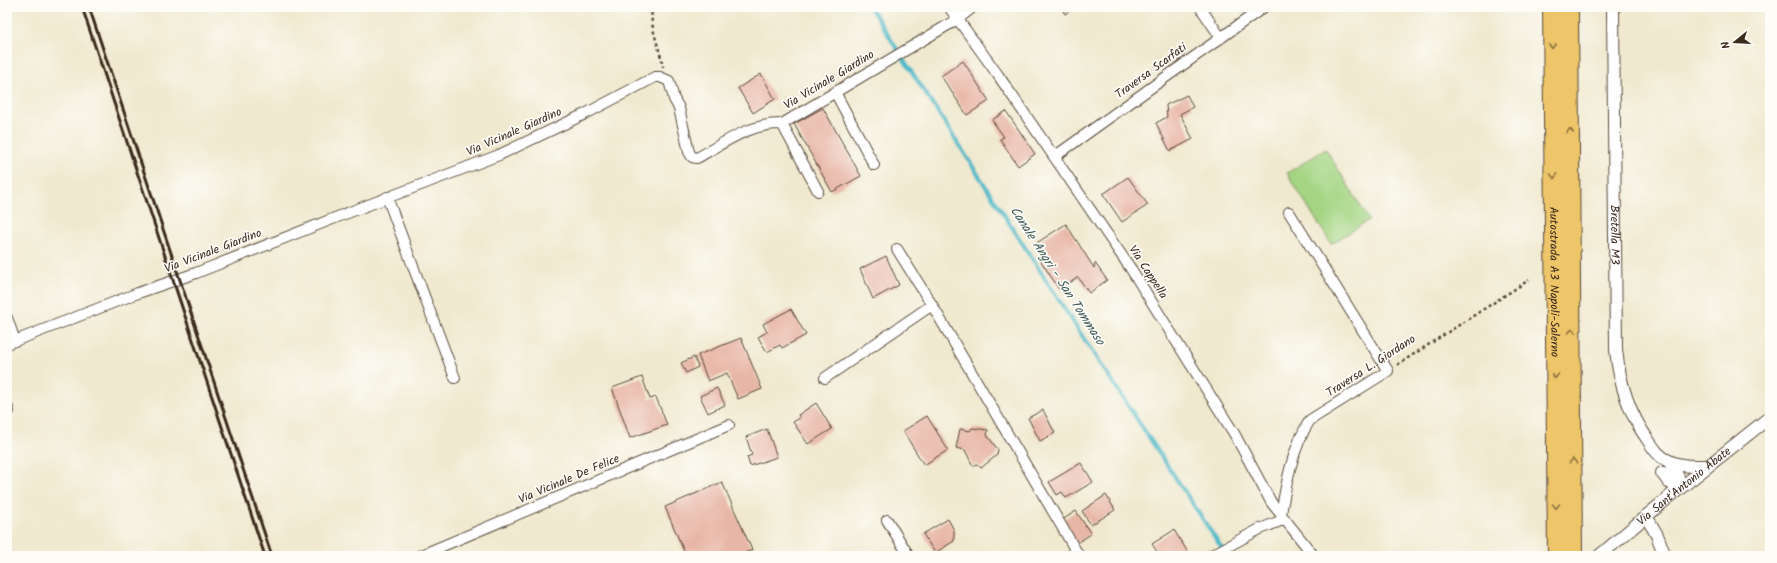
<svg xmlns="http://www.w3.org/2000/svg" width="1777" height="563" font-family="Kalam,sans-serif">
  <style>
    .green { fill: #a4d583; stroke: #708050 }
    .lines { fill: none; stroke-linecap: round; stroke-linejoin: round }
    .stream { stroke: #4db9c9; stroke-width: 4 }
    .building { fill: #e8b6a6 }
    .minor-casing { stroke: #564739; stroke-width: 12 }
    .tertiary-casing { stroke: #564739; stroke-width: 14 }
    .motorway-casing { stroke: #564739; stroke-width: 20 }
    .path { stroke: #564739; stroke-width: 2.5; stroke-dasharray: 3 3; stroke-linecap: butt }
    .minor { stroke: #fff; stroke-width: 10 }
    .tertiary { stroke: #fff; stroke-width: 12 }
    .motorway { stroke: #eec569; stroke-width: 18 }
    .rail { stroke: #3b2a1e; stroke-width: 3 }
    .oneway { stroke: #8c7040 }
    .labels { text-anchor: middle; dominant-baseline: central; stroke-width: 3.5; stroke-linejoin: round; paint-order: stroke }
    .street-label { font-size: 12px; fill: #3b2a1e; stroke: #fdfcf7 }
    .water-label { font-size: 13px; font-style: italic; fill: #415c5a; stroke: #fdfcf7 }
  </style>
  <rect width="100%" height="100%" fill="#fdfcf7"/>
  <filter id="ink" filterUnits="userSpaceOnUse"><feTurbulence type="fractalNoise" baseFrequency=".025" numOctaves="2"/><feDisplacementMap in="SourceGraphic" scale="8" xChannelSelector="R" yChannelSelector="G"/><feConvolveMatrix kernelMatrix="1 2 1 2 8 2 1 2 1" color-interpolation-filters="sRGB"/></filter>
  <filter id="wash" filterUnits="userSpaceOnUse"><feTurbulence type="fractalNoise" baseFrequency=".012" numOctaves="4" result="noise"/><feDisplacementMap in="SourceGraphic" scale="16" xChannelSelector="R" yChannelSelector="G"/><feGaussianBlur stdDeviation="0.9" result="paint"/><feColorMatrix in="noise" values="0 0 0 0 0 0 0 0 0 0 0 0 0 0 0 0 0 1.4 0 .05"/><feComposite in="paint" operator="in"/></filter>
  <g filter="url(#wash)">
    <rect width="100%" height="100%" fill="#f0e9cf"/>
    <path class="green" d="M1326,149l43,71 -38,24 -44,-71z"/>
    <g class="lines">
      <path class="stream" d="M870,7l207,321 150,228"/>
    </g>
    <g id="blocks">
      <path class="building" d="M1061,7h14l-10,7z
        M963,61l26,40 -22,14 -26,-39z
        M761,74l14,25 -22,14 -15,-25z
        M1187,95l6,12 -13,7 13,25 -23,12 -14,-28 11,-6 -1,-12z
        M823,108l38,68 -29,16 -38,-68z
        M1006,111l29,43 -17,12 -18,-27 4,-2 -12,-17z
        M1128,177l20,28 -26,17 -19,-28z
        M1066,224l28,44 1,-5 12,17 -18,13 -11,-16 -18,13 -22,-33 3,-4 -6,-9z
        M886,256l13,29 -26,14 -13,-30z
        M791,309l15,26 -24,13 -2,-3 -13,7 -9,-15 9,-5 -4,-8z
        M741,338l21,51 -24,10 -11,-26 -19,8 -10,-26z
        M694,357l4,10 -12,6 -5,-10z
        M642,377l8,22 6,-2 11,28 -37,13 -18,-50z
        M717,388l8,17 -17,8 -8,-17z
        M816,403l16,26 -24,15 -15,-22 7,-4 -2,-3z
        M1043,410l12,23 -15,8 -12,-23z
        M927,416l21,34 -24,15 -21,-34z
        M972,428l16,2 -1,5 11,15 -1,5 -16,13 -4,-4 -4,2 -8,-16 -9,-2 4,-19 10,2z
        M767,429l10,28 -27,9 -3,-9 5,-2 -6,-18z
        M1081,463l12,19 -27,16 -4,-6 -5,3 -8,-13z
        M722,482l30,68 -14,6h-52l-21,-49z
        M1106,495l9,15 -24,15 -9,-14z
        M1076,511l15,23 -17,11 -15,-23z
        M948,519l6,11v11l-19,12 -12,-19z
        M1174,530l15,24 -4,2h-25l-8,-12z"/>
    </g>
  </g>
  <g filter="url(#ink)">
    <use href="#blocks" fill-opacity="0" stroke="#564739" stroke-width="1"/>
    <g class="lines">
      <defs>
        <path id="minor" d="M949,7l49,68 133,194 104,166 36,67 43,54
          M1200,7l21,31
          M835,92l39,73
          M782,124l36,67
          M1054,157l210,-150
          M387,197l68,181
          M897,249l35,56 147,251
          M7,318l8,23
          M7,344l131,-51 58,-20 154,-61 149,-57 88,-42 68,-36h5l9,4 5,18 5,9 10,44 3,5 5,1c27,-15 53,-35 85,-34l176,-105 15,-12
          M825,378l107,-73
          M7,406l2,5
          M1281,514c5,-30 12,-68 29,-94l78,-49 -99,-159
          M887,520l22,36
          M419,556l310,-131
          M1210,556l48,-26 27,-11"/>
        <g id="tertiary">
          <path id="s1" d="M1613,7l3,342c3,33 12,63 32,91 6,9 11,17 21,21 12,6 26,5 39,5"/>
          <path d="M1662,473l7,9 11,6 -2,-11 -9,-16"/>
          <path d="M1646,516l11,19 8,21"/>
          <path id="s2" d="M1599,556l70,-59 101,-80"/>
        </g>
        <g id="motorway">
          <path id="s3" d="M1552,7l5,549"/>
          <path d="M1569,7l4,549"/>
        </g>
      </defs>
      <use href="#minor" class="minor-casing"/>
      <use href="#tertiary" class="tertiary-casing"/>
      <use href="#motorway" class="motorway-casing"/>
      <path class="path" d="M653,7c-6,14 8,44 10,60
        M1535,7v6
        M1397,365l132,-85"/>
      <use href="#minor" class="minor"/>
      <use href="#tertiary" class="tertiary"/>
      <use href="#motorway" class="motorway"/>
      <path class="rail" d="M82,7l183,549
        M89,7l183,549"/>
    </g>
    <defs><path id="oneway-chevron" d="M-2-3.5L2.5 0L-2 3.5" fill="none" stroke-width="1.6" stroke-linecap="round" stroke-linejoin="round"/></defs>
    <g class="oneway">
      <use href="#oneway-chevron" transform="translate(1552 46) rotate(90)"/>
      <use href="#oneway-chevron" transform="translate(1570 131) rotate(-90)"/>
      <use href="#oneway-chevron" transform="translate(1554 176) rotate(90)"/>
      <use href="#oneway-chevron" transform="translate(1572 331) rotate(-90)"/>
      <use href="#oneway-chevron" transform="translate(1555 376) rotate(90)"/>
      <use href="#oneway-chevron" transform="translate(1573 461) rotate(-90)"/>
      <use href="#oneway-chevron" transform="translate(1556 506) rotate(90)"/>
    </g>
  </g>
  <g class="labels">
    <g class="street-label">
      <text transform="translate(1151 71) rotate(-36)">Traversa Scarfati</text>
      <text transform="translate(829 80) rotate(-31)">Via Vicinale Giardino</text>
      <text transform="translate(514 132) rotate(-24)">Via Vicinale Giardino</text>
      <text stroke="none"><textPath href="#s1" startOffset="228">Bretella M3</textPath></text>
      <text transform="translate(213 251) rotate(-21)">Via Vicinale Giardino</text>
      <text transform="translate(1148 272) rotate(57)">Via Cappella</text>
      <text stroke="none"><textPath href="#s3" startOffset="275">Autostrada A3 Napoli-Salerno</textPath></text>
      <text transform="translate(1371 366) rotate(-33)">Traversa L. Giordano</text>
      <text transform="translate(569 479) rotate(-23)">Via Vicinale De Felice</text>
      <text stroke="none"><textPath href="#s2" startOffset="110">Via Sant'Antonio Abate</textPath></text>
    </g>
    <g class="water-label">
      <text transform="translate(1057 276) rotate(57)">Canale Angri - San Tommaso</text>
    </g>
  </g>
  <rect width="1777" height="563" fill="none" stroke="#fdfcf7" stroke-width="24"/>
  <g transform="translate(1735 42) rotate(252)" stroke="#fdfcf7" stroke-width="3" paint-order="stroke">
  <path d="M0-3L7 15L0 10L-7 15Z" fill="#3b2a1e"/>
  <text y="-6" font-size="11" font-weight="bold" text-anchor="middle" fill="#3b2a1e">N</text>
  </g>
</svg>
